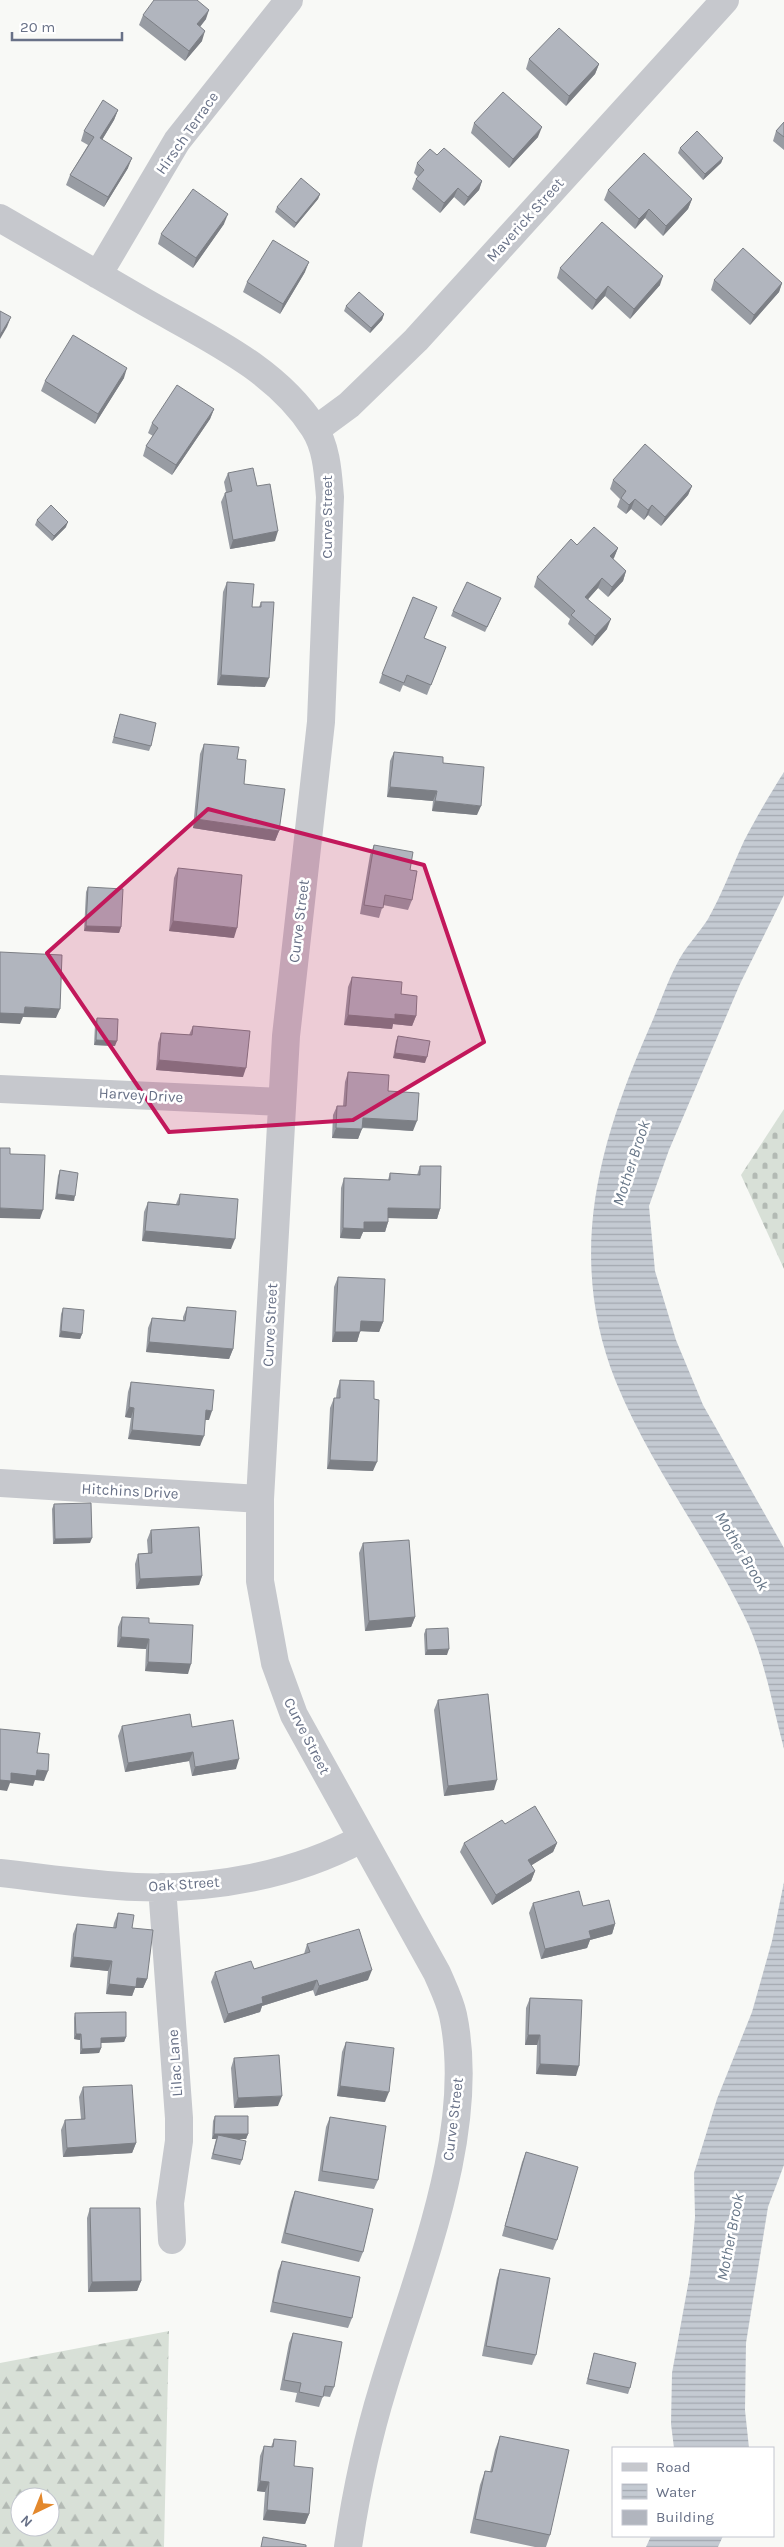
<svg xmlns="http://www.w3.org/2000/svg" width="784" height="2547" font-family="Karla,sans-serif">
  <style>
    .forest { fill: url(#forest-firs); fill-rule: evenodd }
    .cemetery { fill: url(#cemetery-stones) }
    .water { fill: url(#water-rules) }
    .lines { fill: none; stroke-linecap: round; stroke-linejoin: round }
    .minor { stroke: #c6c8cd; stroke-width: 28 }
    .wall { fill: #989ca3 }
    .shaded-wall { fill: #7c7f85 }
    .building { fill: #b1b5be; stroke: #7c7f85 }
    .marked { fill: #c2185b; fill-opacity: 0.2; stroke: #c2185b; stroke-width: 4; stroke-linejoin: round }
    .labels { text-anchor: middle; dominant-baseline: central; stroke-width: 5; stroke-linejoin: round; paint-order: stroke }
    .street-label { font-size: 15px; fill: #687187; stroke: #fff }
    .water-label { font-size: 16px; font-style: italic; fill: #697889; stroke: #fff }
  </style>
  <defs>
    <pattern id="forest-firs" width="22" height="20" patternUnits="userSpaceOnUse" patternTransform="scale(1.25)"><rect width="22" height="20" fill="#d8e0d7"/><path d="M5 1l3.5 6h-7zM16 11l3.5 6h-7z" fill="#b3bab4"/></pattern>
    <pattern id="cemetery-stones" width="16" height="16" patternUnits="userSpaceOnUse" patternTransform="scale(1.25)"><rect width="16" height="16" fill="#d8e0d7"/><path d="M2 7V4a2 2 0 0 1 4 0v3zM10 15v-3a2 2 0 0 1 4 0v3z" fill="#b3bab4"/></pattern>
    <pattern id="water-rules" width="6" height="5" patternUnits="userSpaceOnUse" patternTransform="scale(1.25)"><rect width="6" height="5" fill="#c4cad2"/><path d="M0 2.5h6" fill="none" stroke="#a3a8b0"/></pattern>
  </defs>
  <rect width="100%" height="100%" fill="#f8f9f6"/>
  <path class="forest" d="M169,2331l-5,216h-164v-184zM20,2497h30v30h-30z"/>
  <path class="cemetery" d="M784,1109v160l-43,-94z"/>
  <path class="water" d="M784,772v123l-44,89 -71,166 -20,56 6,65 21,69 27,65 81,143v201c-11,-41 -18,-84 -35,-123 -39,-84 -98,-158 -133,-244 -49,-122 -19,-235 32,-351 11,-24 19,-50 32,-73 8,-14 20,-26 28,-39 14,-25 24,-52 36,-78 12,-23 26,-47 40,-69z
    M784,1882v283l-16,42 -22,136 -1,67 4,38h-75l-3,-24 1,-51 18,-99 5,-57 -1,-44 23,-74 35,-87 20,-71z
    M651,2536h72l-5,11h-72z"/>
  <g class="lines">
    <path class="minor" d="M0,218c48,28 96,56 145,84 59,34 131,66 169,126 13,20 14,46 16,69l-9,225 -35,314 -26,463v82l15,82 19,52 143,258c6,14 13,28 16,42 25,118 -37,261 -70,373 -16,52 -27,105 -35,159
      M98,275l79,-134 112,-141
      M315,430l34,-25 67,-65 309,-340
      M0,1089l282,13
      M0,1483l260,16
      M0,1873c45,5 91,12 136,14 76,3 159,-12 225,-48
      M162,1887l17,231v23l-9,62 2,37"/>
  </g>
  <path class="wall" d="M143,15l63,4 -6,8 2,14 -17,20 -46,-36z
    M529,59l70,5 -4,10 -29,32 -40,-37z
    M118,110l-4,10 -12,20 26,28 -24,39 -38,-22 4,-10 18,-30 -7,-4 3,-10z
    M784,122v28l-11,-9 3,-10z
    M474,123l64,14 -29,31 -38,-35z
    M680,148l43,10 -2,5 -18,17 -25,-27z
    M437,155l45,26 -3,9 -15,16 -10,-9 -14,16 -28,-24 4,-10 2,-2 -4,-4 3,-10z
    M608,190l84,9 -4,10 -25,27 -18,-18 -10,11 -31,-29z
    M320,194l-2,5 -24,29 -19,-16 2,-5z
    M224,224l-31,44 -35,-24 3,-10z
    M560,268l100,17 -30,34 -25,-23 -13,14 -35,-32z
    M305,272l-25,42 -37,-22 4,-10z
    M714,280l68,3 -3,9 -29,33 -39,-35z
    M346,306l38,8 -2,6 -12,13 -26,-22z
    M124,378l-29,46 -54,-33 4,-10z
    M214,409l-4,10 -38,56 -29,-19 3,-10 7,-10 -5,-3 4,-10z
    M228,473l29,13 18,55 -45,8 -9,-47 4,-9 1,-1 -2,-10z
    M613,480l79,6 -4,9 -27,31 -13,-11 -4,5 -13,-11 -5,5 -9,-7 3,-8 -10,-10z
    M37,520l29,7 -14,14 -17,-16z
    M577,545l41,3 -5,11 13,12 -3,10 -15,16 -10,-9 -10,11 19,30 -15,17 -24,-22 2,-5 -36,-32 3,-10z
    M227,582l25,25h7l2,-5 4,85 -48,-2 6,-93z
    M499,603l-14,29 -34,-16 2,-5z
    M433,617l-9,21 22,9 -19,48 -24,-10 -3,7 -21,-9 3,-9z
    M120,714l31,32 -2,5 -37,-8z
    M204,744l33,15 7,25 35,47 -4,10 -82,-13 7,-74z
    M394,752l83,63 -45,-4 1,-10 -46,-4 3,-36z
    M374,845l36,25 2,30 -4,10 -25,-5 -4,13 -19,-4 10,-59z
    M178,868l56,70 -65,-7 5,-53z
    M88,887l33,40 -2,6 -35,-2 2,-39z
    M352,977l49,17 15,22 -4,10 -19,-2 -1,5 -48,-4 4,-38z
    M97,1018l18,28 -21,-1 1,-21z
    M193,1026l50,51 -87,-7 2,-27 3,-10 28,2z
    M398,1036l27,27 -32,-5 3,-17z
    M348,1072l40,19 25,40 -51,-3 -4,11 -26,-1 1,-23 4,-9h6l2,-24z
    M420,1166l20,43 -3,10 -49,-1v4l-3,10h-22l-3,7 -20,-1 1,-50 3,-10 44,2 2,-7 27,2z
    M60,1170l14,31 -19,-2 3,-23z
    M180,1194l51,55 -89,-8 2,-29 4,-10 28,2z
    M338,1277l45,45 -4,10 -19,-1 -3,11h-25l2,-55z
    M187,1307l46,42 -4,10 -83,-7 2,-24 4,-10 31,2v-3z
    M63,1308l19,26 -2,5 -21,-2 2,-23z
    M340,1380l34,19 -1,72 -46,-2 3,-61 4,-10h2l1,-8z
    M131,1382l78,38h-4l-5,26 -72,-7 3,-21 -6,-1 3,-25z
    M54,1504l36,39 -37,1 -1,-35z
    M151,1530l51,46 -3,9 -63,4 -1,-25 3,-10 10,-1 -1,-13z
    M363,1543l52,74 -4,10 -46,4 -6,-78z
    M122,1617l27,6 39,51 -43,-3 1,-22 -29,-2 1,-20z
    M426,1629l21,26h-22l-1,-21z
    M438,1700l56,90 -50,6 -10,-86z
    M122,1726l70,1 44,42 -44,7 -3,-15 -64,11 -7,-36z
    M505,1824l52,19 -4,9 -22,13 4,6 -4,10 -39,24 -32,-53 4,-9z
    M533,1903l50,3 32,18 -3,10 -22,6 -3,8 -46,11 -12,-46z
    M118,1913l14,15 15,51 -4,9h-8l-3,8 -26,-2 2,-23 -38,-4 3,-33 4,-10 36,4 1,-5z
    M307,1944l61,36 -53,16 -2,-6 -51,16 -2,6 -36,11 -13,-41 4,-10 39,-3 50,-15z
    M530,1998l46,78 -40,-2 1,-29h-12l1,-37z
    M75,2013l51,24 -2,5 -23,1v5l-2,5 -19,1v-14l-6,-1v-21z
    M346,2042l39,60 -48,-6 5,-44z
    M234,2058l44,48 -44,2 -3,-40z
    M83,2087l53,56 -4,10 -69,4 -2,-27 4,-10 16,-1 -2,-22z
    M215,2116l33,18 -2,5h-6l2,21 -2,5 -29,-6 5,-20h-4l1,-18z
    M330,2117l48,63 -4,9 -56,-8 8,-54z
    M526,2152l31,88 -4,10 -51,-14 20,-74z
    M295,2191l68,61 -4,10 -78,-19 10,-42z
    M90,2208l51,73 -4,10 -49,1 -1,-74z
    M282,2261l70,57 -4,10 -78,-16 8,-41z
    M500,2269l36,86 -4,10 -50,-9 15,-78z
    M293,2333l41,54 -4,10 -7,-1 -4,11 -24,-5 2,-9 -17,-3 9,-47z
    M594,2353l36,35 -2,6 -42,-10z
    M500,2436l50,99 -4,12h-11l-65,-14 10,-48 5,-14 5,1 5,-22z
    M274,2439l20,27 15,48 -4,10 -42,-4 2,-28 -8,-1 3,-35 4,-10 7,1z"/>
  <path class="shaded-wall" d="M209,10l-3,9 -12,15 3,-10z
    M205,31l-3,10 -17,20 4,-10z
    M599,64l-4,10 -29,32 3,-10z
    M118,110l-4,10 -17,28 3,-10z
    M542,127l-4,10 -29,31 4,-9z
    M132,158l-4,10 -24,39 4,-10z
    M723,158l-2,5 -18,17 2,-6z
    M482,181l-3,9 -15,16 4,-9z
    M458,188l-4,9 -14,16 4,-10z
    M320,194l-2,5 -24,29 2,-5z
    M692,199l-4,10 -25,27 3,-10z
    M649,209l-4,9 -10,11 4,-10z
    M228,214l-4,10 -31,44 3,-10z
    M309,262l-4,10 -25,42 3,-10z
    M663,276l-3,9 -30,34 4,-10z
    M782,283l-3,9 -29,33 4,-10z
    M608,286l-3,10 -13,14 4,-10z
    M384,314l-2,6 -12,13 1,-5z
    M11,317l-4,10 -7,12v-4z
    M127,368l-3,10 -29,46 3,-10z
    M214,409l-4,10 -38,56 4,-10z
    M692,486l-4,9 -27,31 4,-9z
    M635,499l-4,10 -5,5 3,-9z
    M652,505l-4,10 -4,5 4,-10z
    M68,522l-2,5 -14,14 2,-5z
    M278,531l-3,10 -45,8 3,-9z
    M618,548l-4,10 -7,8 3,-10z
    M626,571l-3,10 -15,16 4,-10z
    M602,578l-4,10 -16,18 3,-9z
    M611,619l-4,10 -15,17 3,-10z
    M221,675l48,3 -4,9 -48,-2z
    M390,787l47,4 -4,10 -46,-4z
    M435,801l46,5 -4,9 -45,-4z
    M196,819l83,12 -4,10 -82,-13z
    M173,921l64,7 -3,10 -65,-7z
    M86,926l35,1 -2,6 -35,-2z
    M25,1007l35,2 -4,9 -33,-1 -3,7 -20,-1v-10z
    M395,1014l21,2 -4,10 -19,-2 -1,5 -48,-4 4,-10z
    M96,1040l21,1 -2,5 -21,-1z
    M395,1053l32,4 -2,6 -32,-5z
    M159,1060l87,8 -3,9 -87,-7z
    M363,1118l54,3 -4,10 -54,-4z
    M336,1128l26,1 -4,10 -26,-1z
    M57,1194l18,2 -1,5 -19,-2z
    M0,1208l43,2 -3,9 -40,-1z
    M388,1208l52,1 -3,10 -52,-1z
    M364,1222h24l-3,10h-22l-3,7 -20,-1 3,-10z
    M145,1231l90,8 -4,10 -89,-8z
    M361,1321l22,1 -4,10 -22,-1z
    M61,1331l21,3 -2,5 -21,-2z
    M335,1332h25l-3,10h-25z
    M149,1342l84,7 -4,10 -83,-7z
    M129,1407l5,1 -3,10 -6,-1z
    M206,1410l6,1 -3,9h-7z
    M132,1430l72,6 -4,10 -72,-7z
    M330,1460l47,2 -4,9 -46,-2z
    M92,1538l-2,5 -37,1 2,-5z
    M202,1576l-3,9 -63,4 4,-10z
    M415,1617l-4,10 -46,4 4,-10z
    M121,1637l28,2 -3,10 -29,-2z
    M449,1649l-2,6h-22l2,-5z
    M148,1662l43,2 -3,10 -43,-3z
    M193,1752l-4,9 -64,11 3,-9z
    M239,1759l-3,10 -44,7 3,-9z
    M37,1770l11,1 -4,10 -9,-1 -2,6 -23,-3 -3,8 -7,-1v-10l11,-7z
    M497,1780l-3,10 -50,6 4,-10z
    M557,1843l-4,9 -29,18 4,-10z
    M535,1871l-4,10 -39,24 4,-10z
    M615,1924l-3,10 -22,6 -3,8 -46,11 4,-10 44,-18z
    M73,1957l39,4 -4,10 -38,-4z
    M372,1970l-4,10 -53,16 4,-10z
    M137,1978l10,1 -4,9h-8l-3,8 -26,-2 3,-10z
    M317,1980l-4,10 -51,16 -2,6 -36,11 4,-9 34,-17z
    M76,2034h5l-1,6 -6,-1z
    M528,2035h12l-3,10h-12z
    M126,2037l-2,5 -25,1 2,-5z
    M101,2048l-2,5 -19,1 2,-5z
    M540,2064l39,2 -3,10 -40,-2z
    M340,2086l49,6 -4,10 -48,-6z
    M282,2096l-4,10 -44,2 4,-10z
    M214,2134h34l-2,5h-29l1,-4 -2,4h-4z
    M136,2143l-4,10 -69,4 4,-9z
    M141,2281l-4,10 -49,1 4,-10z
    M260,2481l9,1 -4,10 -8,-1z
    M267,2510l42,4 -4,10 -42,-4z"/>
  <path class="building" d="M154,0h43l12,10 -12,14 8,7 -16,20 -46,-36z
    M559,28l40,36 -30,32 -40,-37z
    M503,92l39,35 -29,32 -39,-36z
    M103,100l15,10 -18,28 32,20 -24,39 -38,-22 24,-38 -10,-6z
    M784,122v15l-8,-6z
    M697,131l26,27 -18,16 -25,-26z
    M444,148l38,33 -14,16 -10,-9 -14,15 -28,-24 8,-9 -7,-7 13,-14 7,6z
    M644,153l48,46 -26,27 -17,-17 -10,10 -31,-29z
    M301,178l19,16 -24,29 -19,-16z
    M193,189l35,25 -32,44 -35,-24z
    M602,222l61,54 -29,33 -26,-23 -12,14 -36,-32z
    M273,240l36,22 -26,42 -36,-22z
    M743,248l39,35 -28,32 -40,-35z
    M359,292l25,22 -13,14 -25,-22z
    M0,311l11,6 -11,18z
    M73,335l54,33 -29,46 -53,-33z
    M177,385l37,24 -38,56 -30,-19 12,-18 -6,-5z
    M645,444l47,42 -27,31 -13,-12 -4,5 -13,-11 -6,6 -8,-7 5,-7 -13,-11z
    M253,468l4,18 13,-2 8,47 -45,9 -8,-47 7,-2 -4,-18z
    M51,505l17,17 -14,14 -17,-16z
    M594,527l24,21 -8,8 16,15 -14,16 -10,-9 -17,19 26,22 -16,17 -24,-21 4,-4 -38,-34 34,-38 6,6z
    M227,582l27,2 -2,23h9v-5h13l-5,76 -48,-3z
    M467,582l34,16 -14,29 -34,-16z
    M413,597l24,10 -13,31 22,9 -15,38 -24,-10 -3,8 -22,-9z
    M120,714l36,9 -5,23 -37,-9z
    M204,744l35,3 -2,12 9,1 -2,24 41,5 -6,42 -83,-12z
    M394,752l49,5v6l41,4 -3,39 -46,-5 2,-10 -47,-4z
    M374,845l39,7 -3,18 7,1 -5,29 -27,-5 -2,13 -19,-3z
    M178,868l64,7 -5,53 -64,-7z
    M88,887l35,2 -2,38 -35,-1z
    M0,952l62,3 -2,54 -35,-2 -1,7 -24,-1z
    M352,977l50,5 -1,12 16,2 -1,20 -21,-2v5l-47,-4z
    M97,1018l21,1 -1,22 -21,-1z
    M193,1026l57,5 -4,37 -87,-8 2,-27 31,2z
    M398,1036l32,5 -3,16 -32,-4z
    M348,1072l41,3 -1,16 31,2 -2,28 -54,-3 -1,11 -26,-1 1,-22h9z
    M0,1148h10v6l35,1 -2,55 -43,-2z
    M420,1166h21l-1,43 -52,-1v14h-24v7l-21,-1 1,-50 46,2v-7l30,2z
    M60,1170l18,3 -3,23 -18,-2z
    M180,1194l58,5 -3,40 -90,-8 3,-29 31,3z
    M338,1277l47,2 -2,43 -22,-1 -1,11h-25z
    M187,1307l49,4 -3,38 -84,-7 3,-24 33,3z
    M63,1308l21,2 -2,24 -21,-3z
    M340,1380l34,1v18l5,1 -2,62 -47,-2 4,-62h6z
    M131,1382l83,8 -2,21 -6,-1 -2,26 -72,-6 2,-22 -5,-1z
    M91,1503l1,35 -37,1 -1,-35z
    M199,1527l3,49 -62,3 -2,-25 14,-1 -1,-23z
    M409,1540l6,77 -46,4 -6,-78z
    M122,1617l27,1v5l44,2 -2,39 -43,-2 1,-23 -28,-2z
    M448,1628l1,21 -22,1 -1,-21z
    M488,1694l9,86 -49,6 -10,-86z
    M190,1714l2,13 41,-7 6,39 -44,8 -2,-15 -65,11 -6,-37z
    M0,1729l40,4 -3,20 12,1 -1,17 -11,-1 -1,6 -25,-3v8l-11,-1z
    M535,1806l22,37 -29,17 7,11 -39,24 -32,-52 38,-23 3,4z
    M579,1891l4,15 26,-6 6,24 -26,7 2,7 -46,11 -12,-46z
    M118,1913l16,2 -2,13 21,2 -6,49 -10,-1 -1,9 -27,-3 3,-23 -39,-4 4,-33 39,4z
    M359,1929l13,41 -53,16 -2,-6 -55,17 1,6 -35,11 -13,-42 36,-11 3,8 56,-17 -3,-8z
    M530,1998l52,2 -3,66 -39,-2v-29h-12z
    M126,2012v25l-25,1v10l-19,1 -1,-15h-5l-1,-21z
    M346,2042l48,6 -5,44 -49,-6z
    M279,2055l3,41 -44,2 -4,-40z
    M132,2085l4,58 -69,5 -2,-28 20,-1 -2,-32z
    M215,2116h33v18h-34z
    M330,2117l56,9 -8,54 -56,-9z
    M218,2135l28,6 -4,19 -29,-6z
    M526,2152l52,15 -21,73 -52,-14z
    M295,2191l78,18 -10,43 -78,-19z
    M90,2208h50l1,73 -49,1z
    M282,2261l78,16 -8,41 -79,-16z
    M500,2269l50,9 -14,77 -50,-9z
    M293,2333l49,9 -8,45 -9,-1 -2,11 -24,-5 2,-9 -17,-3z
    M594,2353l42,10 -6,25 -42,-9z
    M500,2436l69,14 -19,85 -75,-16 10,-48 7,1z
    M274,2439l22,2 -2,25 19,2 -4,46 -42,-4 2,-28 -9,-1 4,-35 9,1z
    M263,2537l43,8v2h-45z"/>
  <path class="marked" d="M208,809l216,56 60,177 -131,78 -184,12 -122,-179z"/>
  <g class="labels">
    <g class="street-label">
      <text transform="translate(187 133) rotate(-55)">Hirsch Terrace</text>
      <text transform="translate(525 220) rotate(-48)">Maverick Street</text>
      <text transform="translate(327 517) rotate(-90)">Curve Street</text>
      <text transform="translate(299 921) rotate(-83)">Curve Street</text>
      <text transform="translate(141 1095) rotate(3)">Harvey Drive</text>
      <text transform="translate(270 1325) rotate(-87)">Curve Street</text>
      <text transform="translate(130 1491) rotate(3)">Hitchins Drive</text>
      <text transform="translate(307 1736) rotate(63)">Curve Street</text>
      <text transform="translate(184 1884) rotate(-4)">Oak Street</text>
      <text transform="translate(175 2063) rotate(-94)">Lilac Lane</text>
      <text transform="translate(453 2119) rotate(-83)">Curve Street</text>
    </g>
    <g class="water-label">
      <text transform="translate(631 1163) rotate(-72)">Mother Brook</text>
      <text transform="translate(742 1551) rotate(59)">Mother Brook</text>
      <text transform="translate(730 2237) rotate(-79)">Mother Brook</text>
    </g>
  </g>
  <rect x="612" y="2447" width="162" height="90" fill="#ffffff" stroke="#c3c6cf"/>
  <rect x="622" y="2463" width="25" height="8" fill="#c6c8cd" stroke="#c3c6cf"/>
  <text x="656" y="2472" font-size="15" fill="#687187">Road</text>
  <rect x="622" y="2484" width="25" height="15" fill="url(#water-rules)" stroke="#c3c6cf"/>
  <text x="656" y="2497" font-size="15" fill="#687187">Water</text>
  <rect x="622" y="2510" width="25" height="15" fill="#b1b5be" stroke="#c3c6cf"/>
  <text x="656" y="2522" font-size="15" fill="#687187">Building</text>
  <g transform="translate(35 2512) rotate(223)"><circle r="24" fill="#ffffff" stroke="#c3c6cf"/>
  <path d="M0-4L9 19L0 12L-9 19Z" fill="#e3882c"/>
  <text y="-8" font-size="14" font-weight="bold" text-anchor="middle" fill="#687187">N</text>
  </g>
  <path d="M12 32v8h110v-8" fill="none" stroke="#687187" stroke-width="2.5"/>
  <text x="20" y="32" font-size="15" fill="#687187" stroke="#ffffff" stroke-width="4" paint-order="stroke">20 m</text>
</svg>
